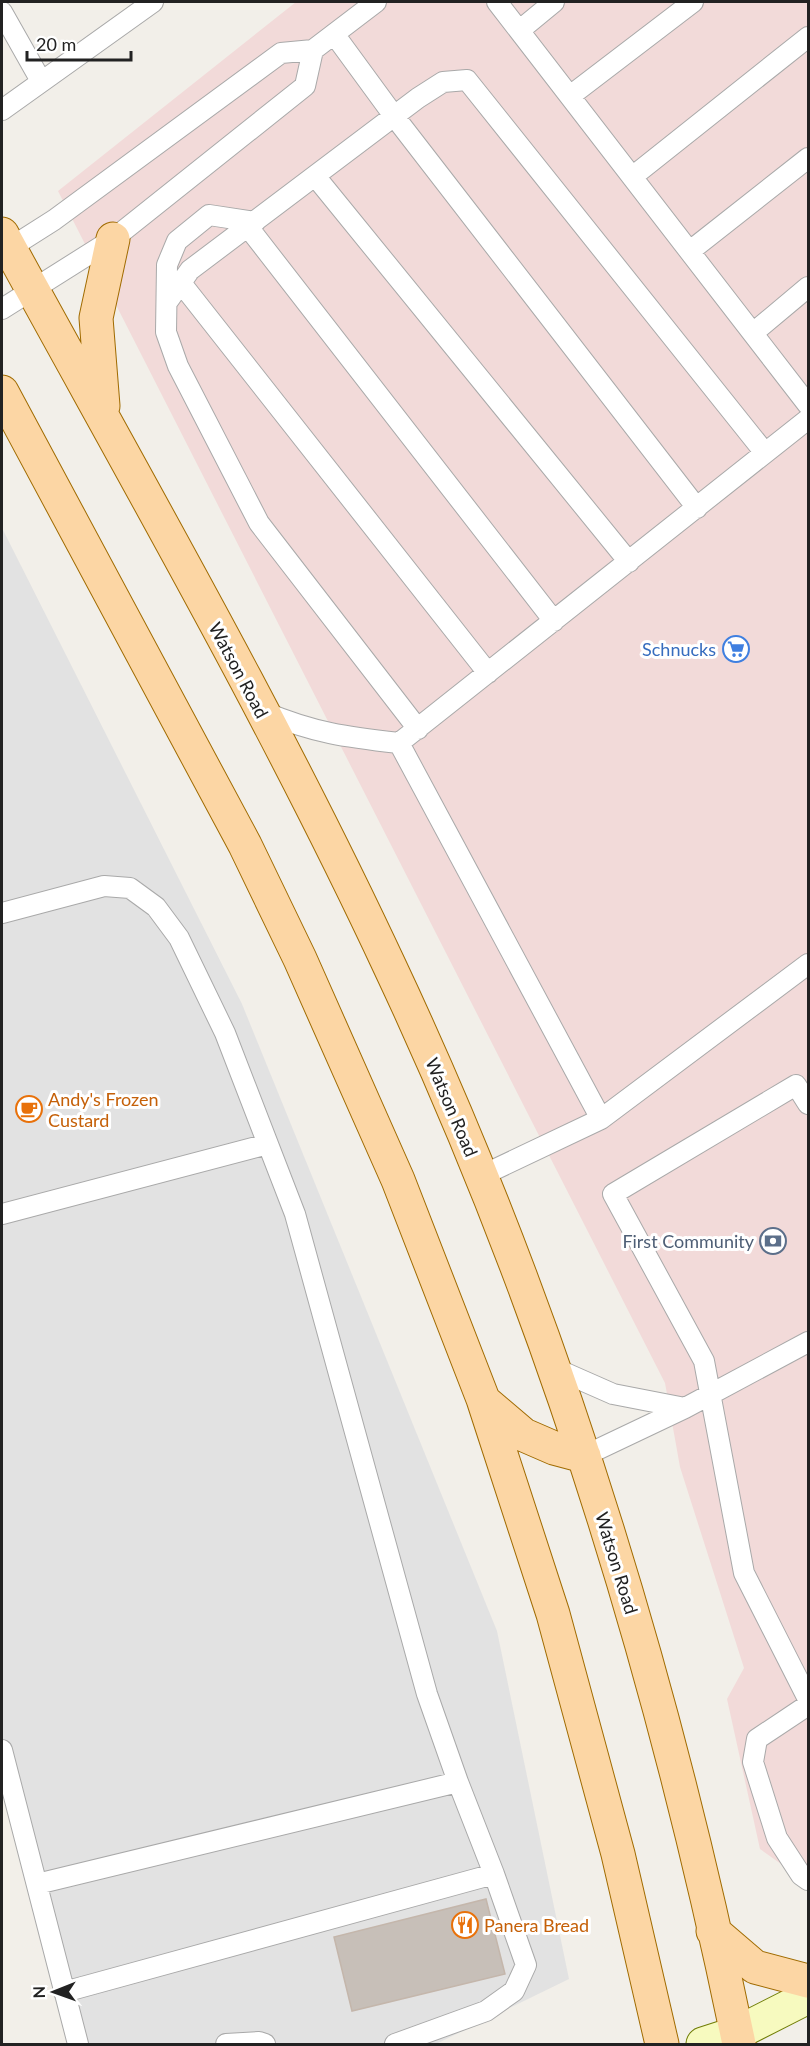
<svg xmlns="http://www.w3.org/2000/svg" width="810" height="2046" font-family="Lato,sans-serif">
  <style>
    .commercial { fill: #f2dad9 }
    .parking { fill: #e2e2e2 }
    .building { fill: #c7bfb8; stroke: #c4b6ab; stroke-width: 1.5 }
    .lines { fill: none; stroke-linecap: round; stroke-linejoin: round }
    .lane-casing { stroke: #a9a9a9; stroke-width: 22 }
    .secondary-casing { stroke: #707d05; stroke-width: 35 }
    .primary-casing { stroke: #a06b00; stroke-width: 35 }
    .lane { stroke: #fff; stroke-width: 20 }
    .secondary { stroke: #f7fabf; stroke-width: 33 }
    .primary { stroke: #fcd6a4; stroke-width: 33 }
    .labels { text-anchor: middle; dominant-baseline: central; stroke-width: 6; stroke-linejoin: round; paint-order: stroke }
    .shop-label { font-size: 18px; fill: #366cbe; stroke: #fff; text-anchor: end }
    .street-label { font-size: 18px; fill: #222; stroke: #fff }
    .food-label { font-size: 18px; fill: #c56008; stroke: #fff; text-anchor: start }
    .service-label { font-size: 18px; fill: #4e5e75; stroke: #fff; text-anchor: end }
  </style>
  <rect width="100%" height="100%" fill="#f2efe9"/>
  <path class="commercial" d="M296,2h512v1881l-48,-34 -33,-150 17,-31 -64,-201 -15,-84 -607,-1192z"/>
  <path class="parking" d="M2,528l240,476 255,627 72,348 -133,65h-360l-74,-278z"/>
  <path class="building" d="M486,1899l19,75 -153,37 -18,-74z"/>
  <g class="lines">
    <defs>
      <path id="lane" d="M497,2l311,403
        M2,12l39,69
        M520,30l34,-28
        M334,34l60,82 303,392
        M570,96l123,-94
        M2,110l151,-108
        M315,176l314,386
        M632,177l176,-140
        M255,222l-46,-7 -32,26 -10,24 -1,67 12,34 81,157 159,206
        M248,227l306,394
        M690,251l118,-93
        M2,253l52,-33 227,-167 32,-3 63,-48
        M181,283l307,390
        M168,301l22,-31 228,-172 25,-16 24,-2 298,373
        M2,309l111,-70 192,-153 8,-36
        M753,333l55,-46
        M264,712c50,21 82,25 135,31l409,-324
        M399,743l202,376
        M2,913l102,-27 26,2 26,19 23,31 46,95 70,181 132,480 31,88 -421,102
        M808,1104l-12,-19 -183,109 91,167 40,212 64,126
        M481,1176l120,-57 207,-155
        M2,1214l266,-70
        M554,1368l59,26 72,14
        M584,1456l101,-48 123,-66
        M808,1705l-51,34 -4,23 24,76 24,37 7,5
        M2,1750l76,294
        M458,1782l36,92
        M64,1992l430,-118 32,91 -12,26 -28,20 -91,33
        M226,2044l33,-2 6,2"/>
      <path id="secondary" d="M703,2044l34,-11 71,-36"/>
      <path id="primary" d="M2,234c132,242 271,482 388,733 161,342 273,707 349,1077
        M2,392l243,453 55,114 98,221 85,219 70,215 65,240 44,190
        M103,406l-7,-88 17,-79
        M484,1401l40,34 30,13 30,8
        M713,1931l42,36 53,14"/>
    </defs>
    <use href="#lane" class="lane-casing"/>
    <use href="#secondary" class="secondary-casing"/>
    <use href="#primary" class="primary-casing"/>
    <use href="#lane" class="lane"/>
    <use href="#secondary" class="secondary"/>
    <use href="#primary" class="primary"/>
  </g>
  <defs>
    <symbol id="supermarket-ring" viewBox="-11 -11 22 22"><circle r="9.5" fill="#fff" stroke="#3f7fe0" stroke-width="1.5"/><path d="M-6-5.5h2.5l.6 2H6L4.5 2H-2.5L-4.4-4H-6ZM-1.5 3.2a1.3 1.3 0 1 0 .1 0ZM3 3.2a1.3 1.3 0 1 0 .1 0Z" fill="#3f7fe0"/></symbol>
    <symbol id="cafe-ring" viewBox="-11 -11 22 22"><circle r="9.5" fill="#fff" stroke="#e8710a" stroke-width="1.5"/><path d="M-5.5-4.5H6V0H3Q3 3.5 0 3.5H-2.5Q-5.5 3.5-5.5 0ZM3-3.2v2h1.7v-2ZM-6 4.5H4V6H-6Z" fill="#e8710a"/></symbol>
    <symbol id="bank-ring" viewBox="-11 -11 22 22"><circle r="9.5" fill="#fff" stroke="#5c6f8a" stroke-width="1.5"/><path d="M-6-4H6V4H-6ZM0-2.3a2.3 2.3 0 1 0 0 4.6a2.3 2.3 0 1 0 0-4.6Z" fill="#5c6f8a"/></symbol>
    <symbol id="restaurant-ring" viewBox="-11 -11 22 22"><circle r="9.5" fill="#fff" stroke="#e8710a" stroke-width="1.5"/><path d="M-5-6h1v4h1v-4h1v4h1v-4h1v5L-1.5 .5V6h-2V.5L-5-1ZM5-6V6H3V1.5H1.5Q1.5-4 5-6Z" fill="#e8710a"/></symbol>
  </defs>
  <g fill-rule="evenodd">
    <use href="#supermarket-ring" x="721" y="634" width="30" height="30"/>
    <use href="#cafe-ring" x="14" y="1094" width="30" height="30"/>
    <use href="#bank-ring" x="758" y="1226" width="30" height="30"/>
    <use href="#restaurant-ring" x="450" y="1910" width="30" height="30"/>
  </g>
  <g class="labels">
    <g class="shop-label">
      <text x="716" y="649">Schnucks</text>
    </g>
    <g class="street-label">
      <text transform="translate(239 670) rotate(62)">Watson Road</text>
      <text transform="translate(452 1107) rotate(67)">Watson Road</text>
      <text transform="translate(617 1563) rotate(73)">Watson Road</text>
    </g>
    <g class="food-label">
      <text x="48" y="1099">Andy's Frozen<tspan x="48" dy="21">Custard</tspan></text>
      <text x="484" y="1925">Panera Bread</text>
    </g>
    <g class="service-label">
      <text x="754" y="1241">First Community</text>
    </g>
  </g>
  <rect width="810" height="2046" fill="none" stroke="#222222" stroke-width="6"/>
  <g transform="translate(54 1992) rotate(269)" stroke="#ffffff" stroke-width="4.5" paint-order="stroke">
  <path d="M0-4.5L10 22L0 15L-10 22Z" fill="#222222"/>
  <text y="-9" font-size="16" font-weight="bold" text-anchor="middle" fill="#222222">N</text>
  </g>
  <path d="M27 51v9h104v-9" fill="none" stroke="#222222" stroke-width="3"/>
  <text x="36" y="51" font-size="18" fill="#222222" stroke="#ffffff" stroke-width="4.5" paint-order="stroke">20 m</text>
</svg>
